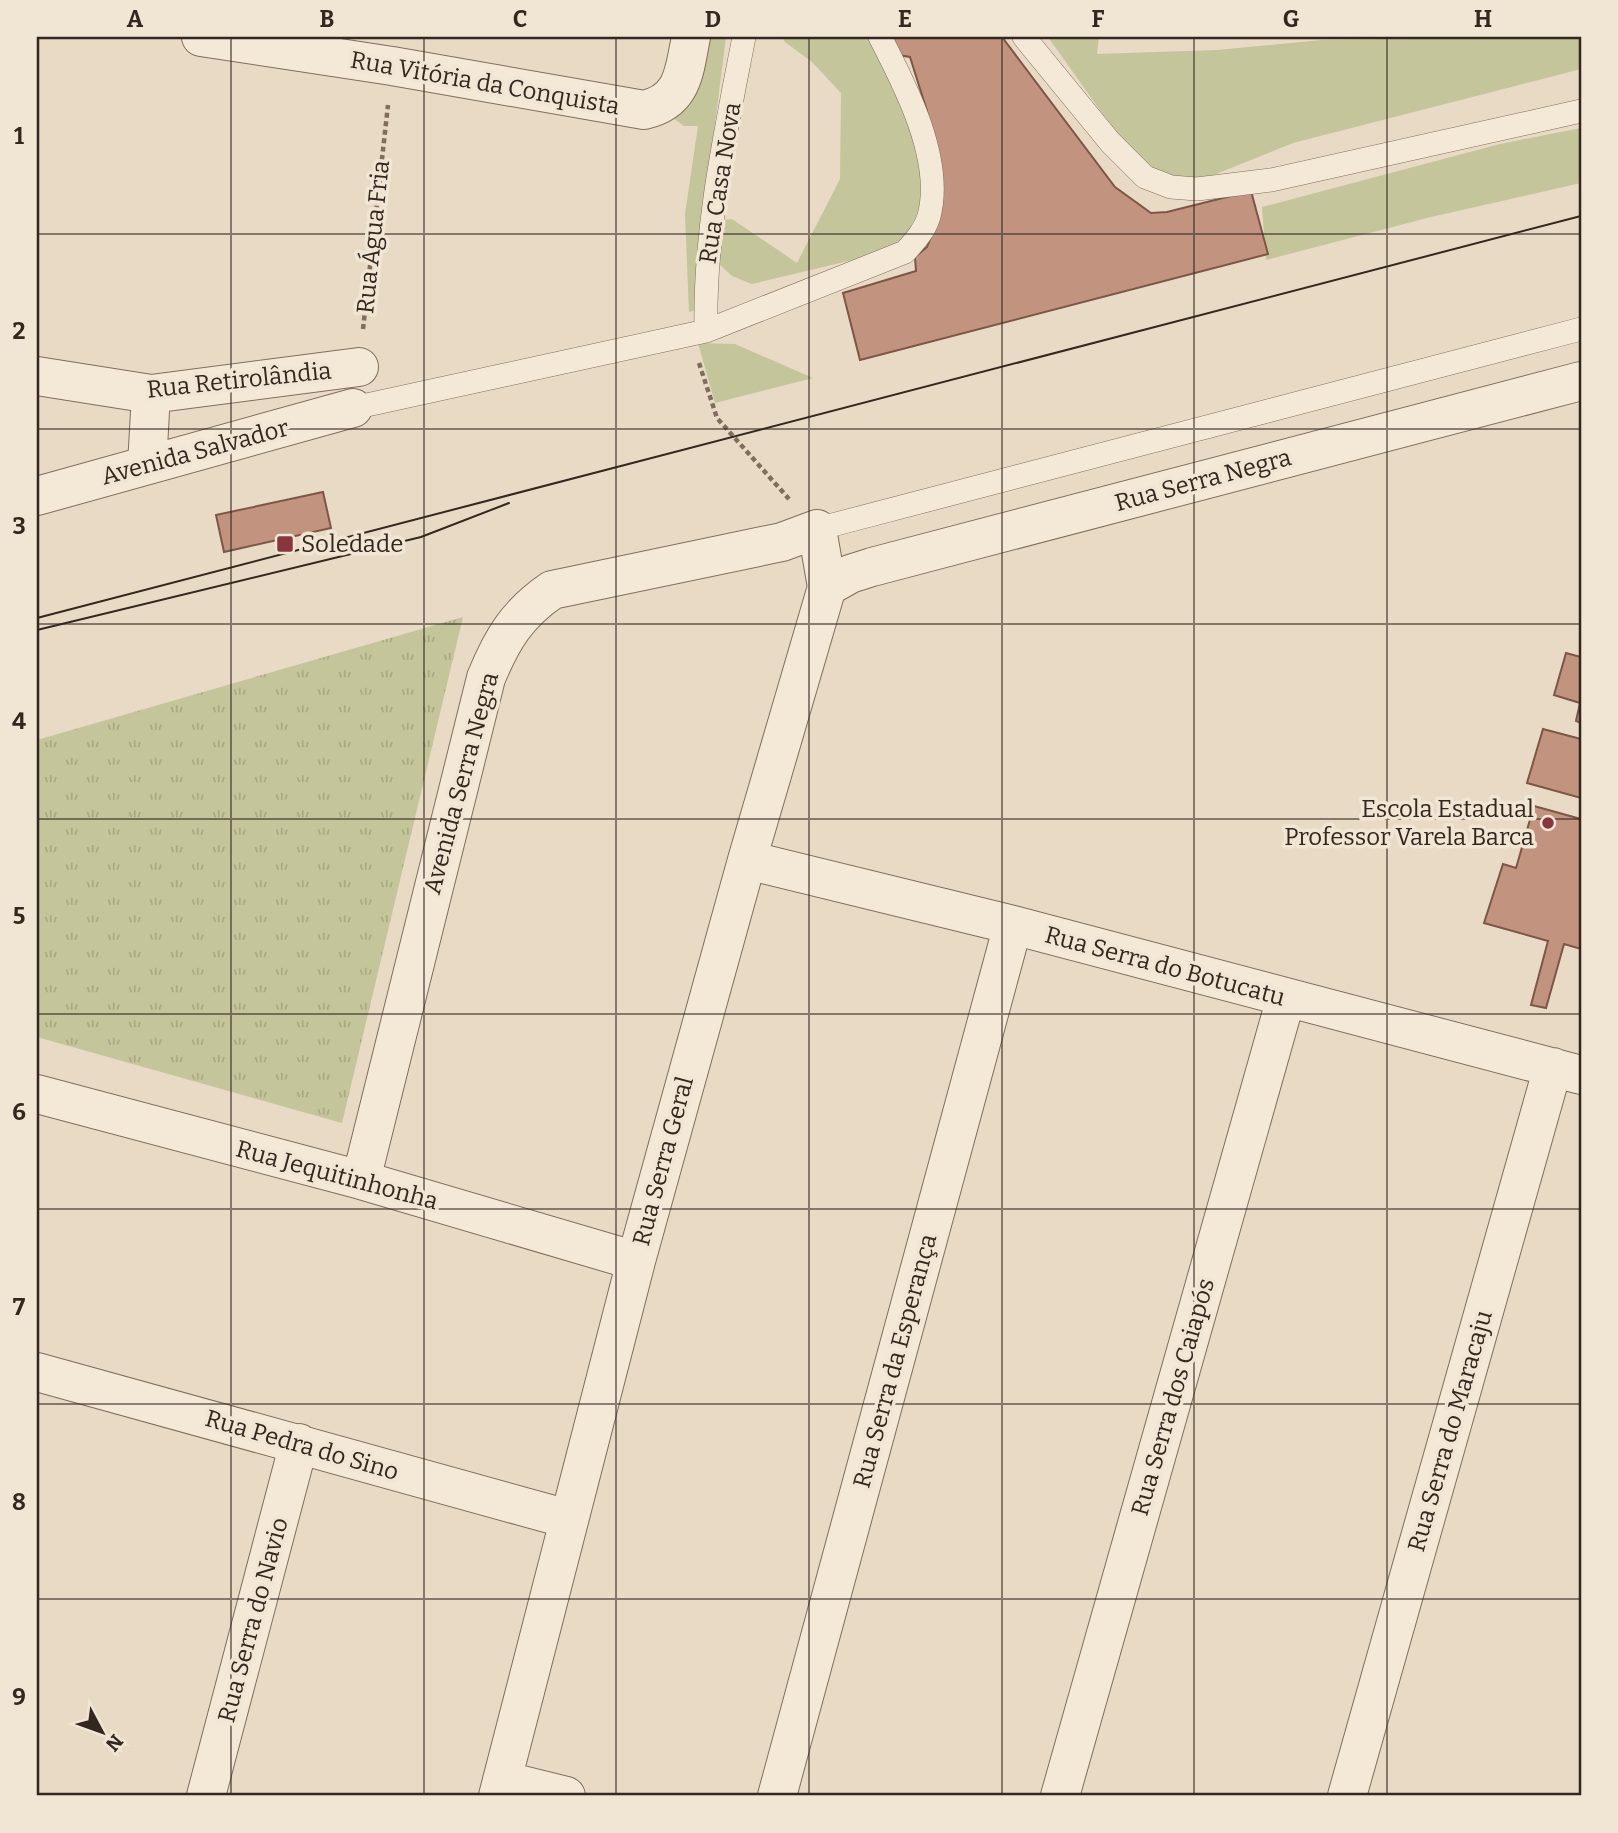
<svg xmlns="http://www.w3.org/2000/svg" width="1618" height="1833" font-family="Bitter,serif">
  <style>
    .grass { fill: url(#grass-tufts) }
    .garden { fill: #c4c59a }
    .building { fill: #c29480; stroke: #7d5646; stroke-width: 2 }
    .lines { fill: none; stroke-linecap: round; stroke-linejoin: round }
    .service-casing { stroke: #816d5d; stroke-width: 24 }
    .minor-casing { stroke: #816d5d; stroke-width: 40 }
    .path { stroke: #816d5d; stroke-width: 4.5; stroke-dasharray: 5 3.5; stroke-linecap: butt }
    .service { stroke: #f4e9d7; stroke-width: 23 }
    .minor { stroke: #f4e9d7; stroke-width: 38 }
    .tram { stroke: #33271f; stroke-width: 2 }
    .grid { fill: none; stroke: #33271f; stroke-width: 2; stroke-opacity: 0.55 }
    .poi-dot { fill: #88353e; stroke: #f1e5d4; stroke-width: 2.5 }
    .labels { text-anchor: middle; dominant-baseline: central; stroke-width: 7; stroke-linejoin: round; paint-order: stroke }
    .street-label { font-size: 24px; fill: #33271f; stroke: #f1e5d4 }
    .poi-label { font-size: 24px; fill: #33271f; stroke: #f1e5d4; text-anchor: start }
    .neatline { fill: none; stroke: #33271f; stroke-width: 2.5 }
    .grid-label { font-size: 23px; text-anchor: middle; font-weight: bold; fill: #33271f }
  </style>
  <defs>
    <pattern id="grass-tufts" width="24" height="20" patternUnits="userSpaceOnUse" patternTransform="scale(1.75)"><rect width="24" height="20" fill="#c4c59a"/><path d="M3 7l-1-3M5 7V3M7 7l1-3M15 17l-1-3M17 17v-4M19 17l1-3" fill="none" stroke="#a9a984"/></pattern>
  </defs>
  <rect width="100%" height="100%" fill="#e8dac5"/>
  <path class="grass" d="M463,617l-121,506 -305,-86v-297z"/>
  <path class="garden" d="M710,37h16l-25,197 -2,75 -10,3 -4,-98 13,-88h-14l-12,-9 30,-46z
    M782,37h92c12,26 22,52 32,80 18,51 31,97 -20,135l-134,32 -20,-8 -13,-12 1,-44 12,-1 65,44 43,-84 1,-86 -29,-31 -27,-20z
    M1048,37h51l-2,17 120,-4 105,-10 259,-3v32l-288,74 -92,37 -37,-3 -33,-28 -29,-36z
    M1581,128v55l-150,34 -165,43 -4,-53 238,-63z
    M698,343l37,1 78,34 -98,25z"/>
  <path class="building" d="M891,37h111l113,150 36,26 16,-1 84,-21 17,63 -408,106 -17,-67 73,-22 -1,-14 12,-10 14,-36 -1,-27 -13,-73 -17,-54 -12,-2z
    M323,492l8,36 -107,24 -8,-37z
    M1566,653l15,4v66l-5,-2 4,-18 -26,-8z
    M1543,729l38,10v59l-54,-15z
    M1534,806l47,13v130l-17,-5 -18,64 -15,-3 17,-64 -64,-18 19,-59 13,4z"/>
  <g class="lines">
    <defs>
      <path id="service" d="M1024,37l86,105 35,35 26,10 26,2 74,-9 310,-69
        M706,331c-2,-100 19,-196 38,-294
        M353,408l353,-77 199,-79c10,-11 20,-22 24,-36 15,-56 -24,-131 -49,-179
        M817,529l764,-200"/>
      <path id="minor" d="M201,37l191,29 252,44c40,-9 40,-39 47,-73
        M37,376l114,18 208,-27
        M147,465l4,-71
        M37,496l316,-88
        M827,587l23,-13 22,-7 709,-186
        M747,860l266,65 568,150
        M37,1094l324,86 275,81
        M361,1180l125,-502c16,-39 31,-64 66,-88l230,-48 35,-13 10,58 -80,273 -111,401 -138,535
        M37,1372l531,147
        M502,1780l64,16
        M206,1796l93,-353
        M777,1796l236,-871
        M1060,1796l226,-798
        M1347,1796l206,-729"/>
    </defs>
    <use href="#service" class="service-casing"/>
    <use href="#minor" class="minor-casing"/>
    <path class="path" d="M363,329l25,-224
      M699,363l18,55 72,81"/>
    <use href="#service" class="service"/>
    <use href="#minor" class="minor"/>
    <path class="tram" d="M37,618l1544,-402
      M37,630l384,-93 88,-34"/>
  </g>
  <path class="grid" d="M231,37v1759M424,37v1759M616,37v1759M809,37v1759M1002,37v1759M1194,37v1759M1387,37v1759M37,234h1544M37,429h1544M37,624h1544M37,819h1544M37,1014h1544M37,1209h1544M37,1404h1544M37,1599h1544"/>
  <g class="poi-dot">
    <rect x="276" y="535" width="18" height="18" rx="3.5"/>
    <circle cx="1548" cy="823" r="7"/>
  </g>
  <g class="labels">
    <g class="street-label">
      <text transform="translate(485 83) rotate(10)">Rua Vitória da Conquista</text>
      <text transform="translate(720 183) rotate(-81)">Rua Casa Nova</text>
      <text transform="translate(373 237) rotate(-84)">Rua Água Fria</text>
      <text transform="translate(239 380) rotate(-6)">Rua Retirolândia</text>
      <text transform="translate(195 452) rotate(-15)">Avenida Salvador</text>
      <text transform="translate(1203 480) rotate(-15)">Rua Serra Negra</text>
      <text transform="translate(461 783) rotate(-75)">Avenida Serra Negra</text>
      <text transform="translate(1165 966) rotate(15)">Rua Serra do Botucatu</text>
      <text transform="translate(663 1161) rotate(-75)">Rua Serra Geral</text>
      <text transform="translate(337 1175) rotate(15)">Rua Jequitinhonha</text>
      <text transform="translate(895 1361) rotate(-75)">Rua Serra da Esperança</text>
      <text transform="translate(1173 1397) rotate(-74)">Rua Serra dos Caiapós</text>
      <text transform="translate(1450 1431) rotate(-74)">Rua Serra do Maracaju</text>
      <text transform="translate(302 1445) rotate(16)">Rua Pedra do Sino</text>
      <text transform="translate(253 1620) rotate(-75)">Rua Serra do Navio</text>
    </g>
    <g class="poi-label">
      <text x="301" y="544">Soledade</text>
      <text x="1534" y="809" text-anchor="end">Escola Estadual<tspan x="1534" dy="28">Professor Varela Barca</tspan></text>
    </g>
  </g>
  <rect width="1618" height="1833" fill="none" stroke="#f1e5d4" stroke-width="77"/>
  <g transform="translate(102 1732) rotate(131)" stroke="#f1e5d4" stroke-width="5" paint-order="stroke">
  <path d="M0-5L12 26L0 18L-12 26Z" fill="#33271f"/>
  <text y="-10" font-size="19" font-weight="bold" text-anchor="middle" fill="#33271f">N</text>
  </g>
  <rect x="38" y="38" width="1542" height="1756" class="neatline"/>
  <g class="grid-label">
    <text x="135" y="27">A</text>
    <text x="327" y="27">B</text>
    <text x="520" y="27">C</text>
    <text x="713" y="27">D</text>
    <text x="905" y="27">E</text>
    <text x="1098" y="27">F</text>
    <text x="1291" y="27">G</text>
    <text x="1483" y="27">H</text>
    <text x="19" y="144">1</text>
    <text x="19" y="339">2</text>
    <text x="19" y="534">3</text>
    <text x="19" y="729">4</text>
    <text x="19" y="924">5</text>
    <text x="19" y="1120">6</text>
    <text x="19" y="1315">7</text>
    <text x="19" y="1510">8</text>
    <text x="19" y="1705">9</text>
  </g>
</svg>
